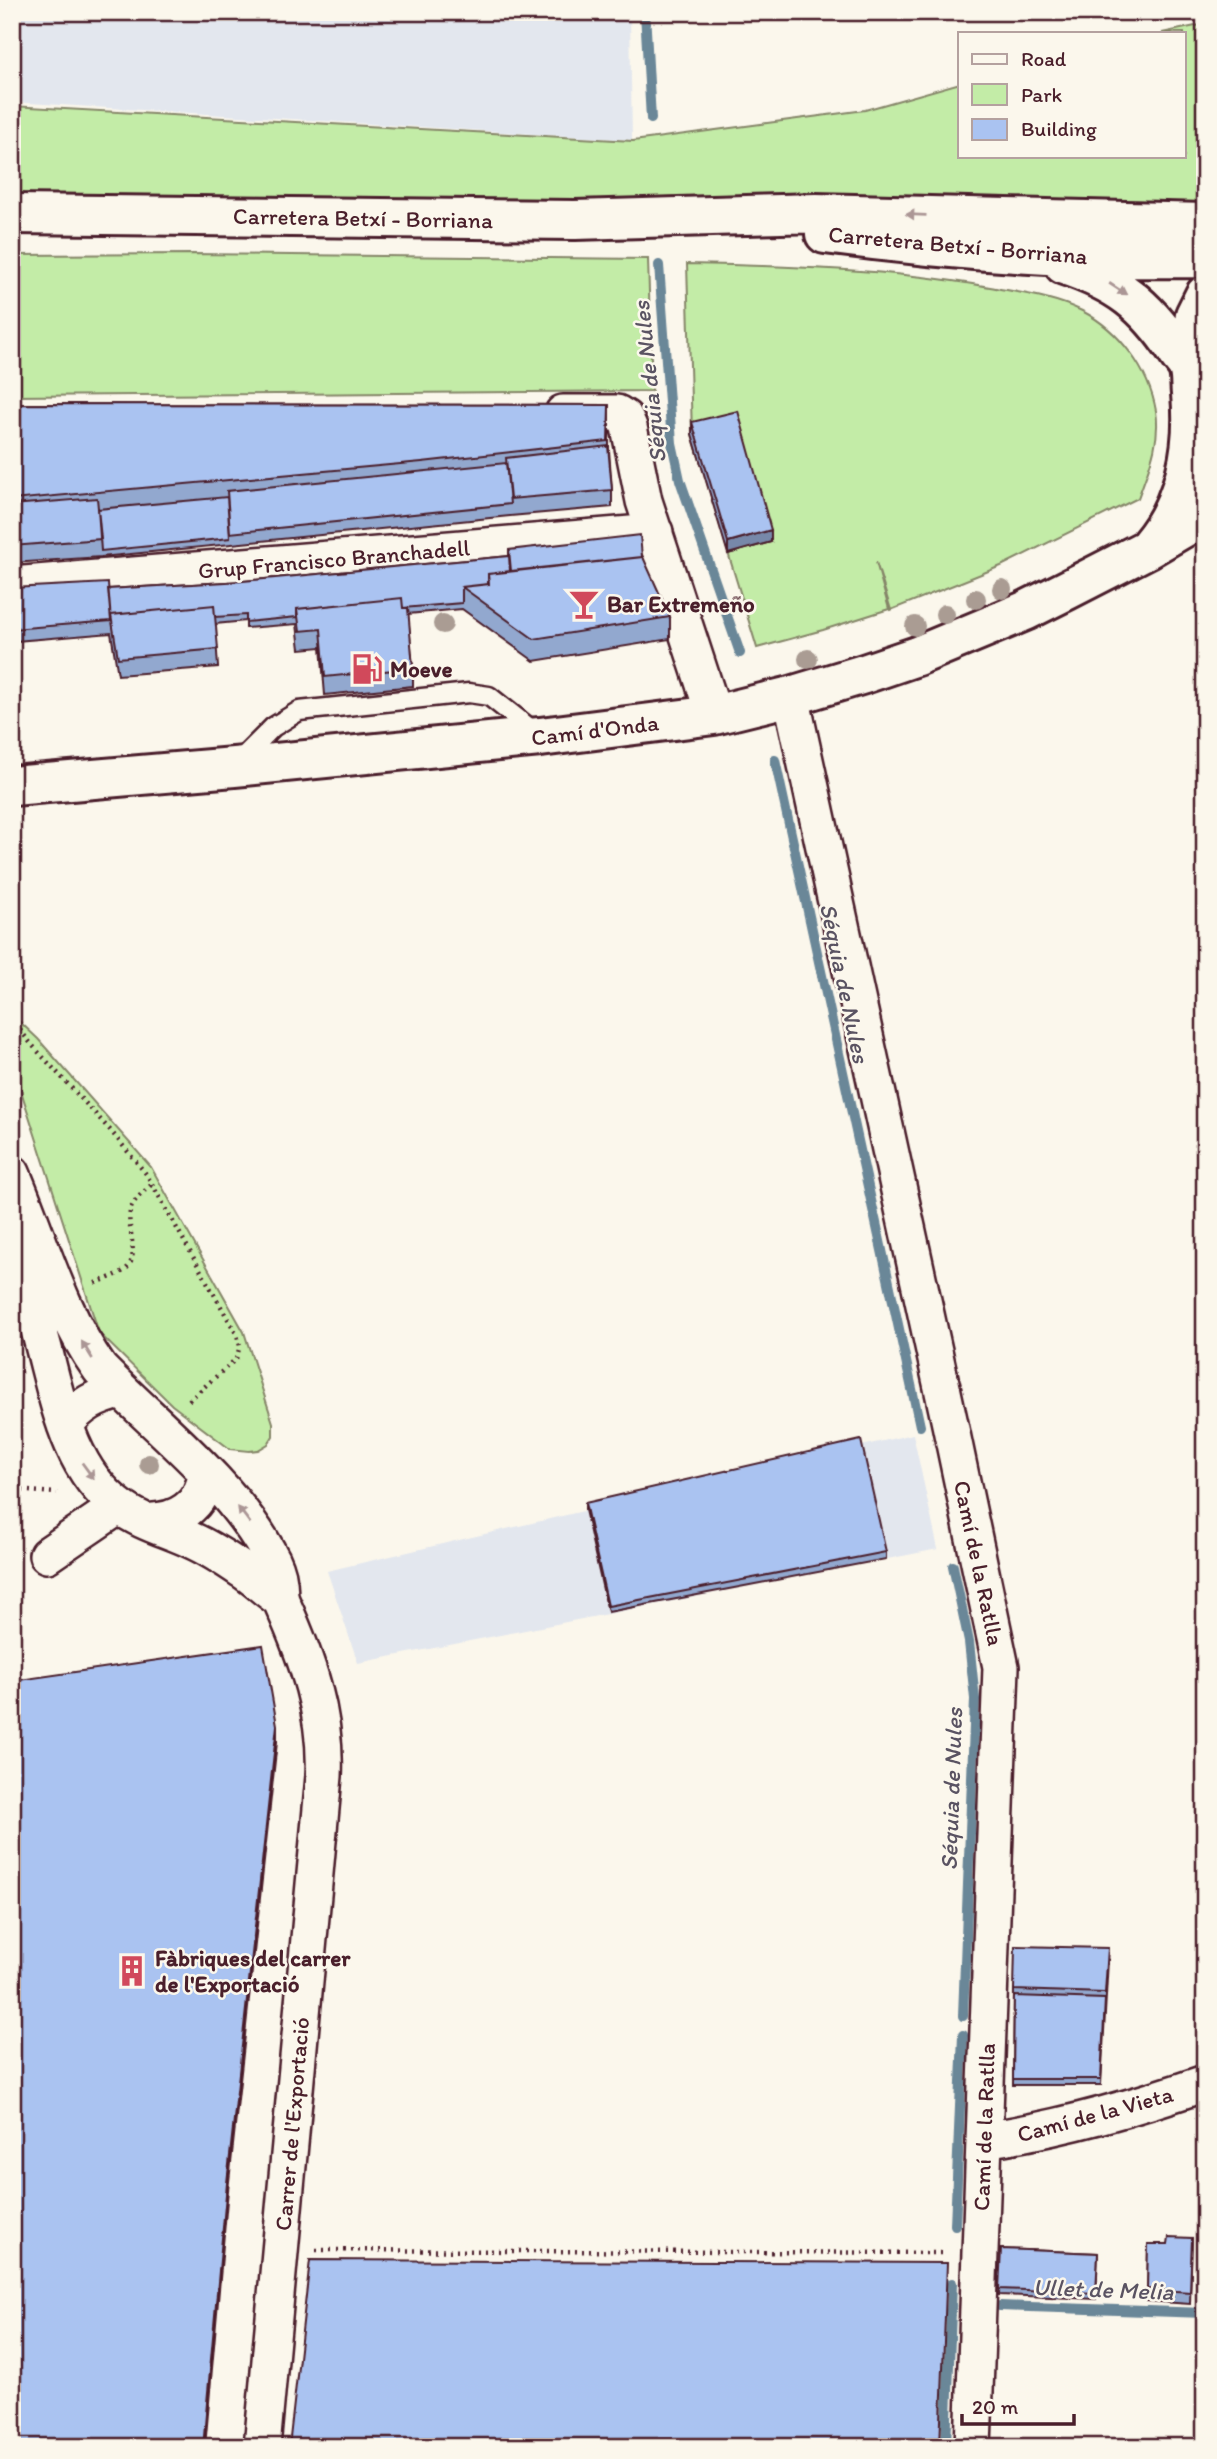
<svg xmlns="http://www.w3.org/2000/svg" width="1217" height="2459" font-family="Itim,sans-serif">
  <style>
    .built { fill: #e3e7ee }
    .green { fill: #c3eca7; stroke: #868669; stroke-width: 2 }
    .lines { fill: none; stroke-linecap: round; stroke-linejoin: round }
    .stream { stroke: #6b8798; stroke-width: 10 }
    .lane-casing { stroke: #4a1f2b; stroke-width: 23 }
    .street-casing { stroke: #4a1f2b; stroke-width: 40 }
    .secondary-casing { stroke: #4a1f2b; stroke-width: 44 }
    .path { stroke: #4a1f2b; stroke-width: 4.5; stroke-dasharray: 2 5; stroke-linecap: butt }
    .lane { stroke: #fbf7ec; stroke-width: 18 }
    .street { stroke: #fbf7ec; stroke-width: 35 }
    .secondary { stroke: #fbf7ec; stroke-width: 38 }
    .tree { fill: #aa9c93 }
    .wall { fill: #92a8cf; stroke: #4a1f2b; stroke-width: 2 }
    .shaded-wall { fill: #7788a9; stroke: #4a1f2b; stroke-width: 2 }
    .building { fill: #aac3f1; stroke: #4a1f2b; stroke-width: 2 }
    .oneway { fill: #ab9695 }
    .labels { text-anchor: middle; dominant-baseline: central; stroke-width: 5; stroke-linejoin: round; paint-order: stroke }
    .street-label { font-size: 23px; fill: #4a1f2b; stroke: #fbf7ec }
    .poi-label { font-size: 23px; font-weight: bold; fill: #4a1f2b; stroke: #fbf7ec; text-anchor: start }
    .water-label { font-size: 24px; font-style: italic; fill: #5a5362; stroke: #fbf7ec }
  </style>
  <rect width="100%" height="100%" fill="#fbf7ec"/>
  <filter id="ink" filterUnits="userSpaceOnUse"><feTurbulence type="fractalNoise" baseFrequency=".0143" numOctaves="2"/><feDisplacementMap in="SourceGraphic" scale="14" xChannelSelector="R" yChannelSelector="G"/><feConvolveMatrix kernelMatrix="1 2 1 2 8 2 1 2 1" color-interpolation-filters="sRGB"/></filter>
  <g filter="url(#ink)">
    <path class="built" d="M12,12h618l2,128 -620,-38z
      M913,1434l25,115 -580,114 -31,-92z"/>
    <path class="green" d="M1205,24v188l-1193,-14v-92l621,35 232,-31 95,-27v73h224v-123h-22z
      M191,254l457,5 4,132 -640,5v-141z
      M687,264c102,2 203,5 303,23 31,6 64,10 92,24 37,19 67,59 74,100 5,31 -8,59 -18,87l-137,68 -110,44 -15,-48 13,47 -66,21 -66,18 -65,-214z
      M20,1022l18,17 113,128 93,165 29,91v13l-5,8 -10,6 -9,1 -19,-2 -58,-44 -73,-72 -77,-239 -10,-60v-7z"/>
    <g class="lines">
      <path class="stream" d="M645,12l6,107
        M659,265l13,178 8,37 60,173
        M775,760l99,454
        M875,1218l45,208
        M953,1566l16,76 6,57 -12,317
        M955,2225l8,-190
        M1000,2306l205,7
        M946,2447l6,-164"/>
      <defs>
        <path id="lane" d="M238,762l35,-35 26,-16 170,-18 20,3 48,38"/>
        <path id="street" d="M563,413h54l8,5 4,9 15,74 70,214
          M12,585l643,-53
          M791,696l159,728 51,243 -28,780
          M12,1173c28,66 47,138 88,196 56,57 129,113 168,183 6,10 10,19 11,30 1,7 0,14 3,21 25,56 45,111 42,173l-62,671
          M12,1221c9,41 20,83 31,124 15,56 26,124 76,161 21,16 48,23 72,34 18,8 35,19 51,30 14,9 24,20 38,29
          M65,1425c15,-20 32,-29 56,-34
          M145,1521c32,2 58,-15 61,-48
          M47,1555l72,-49
          M984,2140c75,-11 149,-32 221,-57"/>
        <path id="secondary" d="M12,214l563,6 241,-7 389,10
          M825,234c126,17 253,26 380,24
          M1064,265c54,18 81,39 112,85 3,6 10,12 12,18 3,7 2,18 3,26 5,52 -6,110 -41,151
          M1188,368l7,-53 10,-20
          M12,786l222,-19 306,-30 174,-22 77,-19 73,-22 53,-18 108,-45 42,-21 80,-41 58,-34"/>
      </defs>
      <use href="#lane" class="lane-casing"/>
      <use href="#street" class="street-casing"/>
      <use href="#secondary" class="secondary-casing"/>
      <path class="path" d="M12,1011l4,14 16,20 78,85 37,45 90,160 3,11 -4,13 -50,44
        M95,1283c37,-13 42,-15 35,-56 -1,-7 -1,-16 2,-22 5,-8 13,-14 20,-21
        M15,1490l42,3
        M316,2250l629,3"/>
      <use href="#lane" class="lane"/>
      <use href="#street" class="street"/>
      <use href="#secondary" class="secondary"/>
    </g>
    <g class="tree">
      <circle cx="1002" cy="589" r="10"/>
      <circle cx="976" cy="599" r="10"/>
      <circle cx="945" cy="614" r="10"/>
      <circle cx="443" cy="624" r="10"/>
      <circle cx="915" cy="626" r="10"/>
      <circle cx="808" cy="659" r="10"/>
      <circle cx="149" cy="1464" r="10"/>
    </g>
    <path class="wall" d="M12,404l597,1v45l3,40v17l-102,9 -409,41 -89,6z
      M692,422l79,120 -43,12 -36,-120z
      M509,550l133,7 28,60v22l-136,22 -72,-52 -54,5 5,54v18l-88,9 -4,-48 -21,2 -3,-25 -51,4v-7l-31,3 3,43 -100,8 -7,-42 -95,8 2,28h-6v-81l96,1 135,-8 266,-25z
      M585,1503l301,49v7l-278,53 -23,-102z
      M1108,1960l-7,125h-88l1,-95z
      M1192,2238l-2,66 -43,-3 1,-57h20z
      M1001,2249l97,4 -2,46 -97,-4z"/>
    <path class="shaded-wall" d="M771,530v12l-43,12v-12z
      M277,1725v17l-50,458 -22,247h-2l24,-264z"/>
    <path class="building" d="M12,404l597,1 -1,36 -186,21 -410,38z
      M738,411l33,119 -43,12 -36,-120z
      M608,446l4,44 -102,9 -4,-41z
      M506,463l4,41 -280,29 -3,-42z
      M227,497l3,41 -129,13 -3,-42z
      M97,498l4,41 -89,7v-41z
      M640,535l2,22 -131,14 -2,-21z
      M509,556l1,15 -22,3v10l-26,3v16l-59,5 -1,-10 -105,11v8l-51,5v-7l-31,2 -1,-12 -103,10v6l-3,-32 135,-8z
      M643,557l27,60 -136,22 -72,-52 27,-3 -1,-10z
      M108,583l3,38 -99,8v-41z
      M402,598l1,10h5l5,60 -88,9 -4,-48 -21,2 -3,-22z
      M214,605l4,44 -100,9 -7,-43z
      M12,641h4l2,22h-6z
      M861,1440l25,112 -278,54 -23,-103z
      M263,1645l14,80 -50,458 -24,264h-191v-766z
      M1015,1946l93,2 -3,45 -91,-3z
      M1014,1996l91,3 -4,80h-88z
      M1169,2237l23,1 -2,54 -43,-3 1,-45h20z
      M1001,2249l97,4 -2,40 -97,-4z
      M310,2260l637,3 -7,184h-651z"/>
    <defs><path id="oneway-solid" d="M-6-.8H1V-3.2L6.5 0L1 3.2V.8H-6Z" transform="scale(1.75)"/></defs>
    <g class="oneway">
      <use href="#oneway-solid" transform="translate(916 215) rotate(-178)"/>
      <use href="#oneway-solid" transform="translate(1118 289) rotate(33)"/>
      <use href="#oneway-solid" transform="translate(87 1350) rotate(-122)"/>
      <use href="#oneway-solid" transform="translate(88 1471) rotate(54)"/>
      <use href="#oneway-solid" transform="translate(244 1515) rotate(-127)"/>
    </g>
  </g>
  <defs>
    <symbol id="bar-bare" viewBox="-9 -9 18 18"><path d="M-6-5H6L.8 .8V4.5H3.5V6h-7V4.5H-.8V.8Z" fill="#d1495b" stroke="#fbf7ec" stroke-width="2.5" paint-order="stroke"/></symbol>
    <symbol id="fuel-bare" viewBox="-9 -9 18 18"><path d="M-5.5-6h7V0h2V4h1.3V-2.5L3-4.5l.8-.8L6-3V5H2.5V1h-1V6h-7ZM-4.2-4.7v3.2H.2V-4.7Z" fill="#d1495b" stroke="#fbf7ec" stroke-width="2.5" paint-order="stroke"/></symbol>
    <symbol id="building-bare" viewBox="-9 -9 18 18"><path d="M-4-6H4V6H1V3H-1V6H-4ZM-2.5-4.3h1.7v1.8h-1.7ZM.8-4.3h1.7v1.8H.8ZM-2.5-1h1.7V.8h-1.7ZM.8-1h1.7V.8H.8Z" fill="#d1495b" stroke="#fbf7ec" stroke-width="2.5" paint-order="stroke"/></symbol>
  </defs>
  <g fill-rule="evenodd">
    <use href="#bar-bare" x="562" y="582" width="44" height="44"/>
    <use href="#fuel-bare" x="345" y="647" width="44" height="44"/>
    <use href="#building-bare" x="110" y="1949" width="44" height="44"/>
  </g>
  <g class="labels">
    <g class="street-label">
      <text transform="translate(363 218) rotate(1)">Carretera Betxí - Borriana</text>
      <text transform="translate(958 245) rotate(5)">Carretera Betxí - Borriana</text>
      <text transform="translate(334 559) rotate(-5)">Grup Francisco Branchadell</text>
      <text transform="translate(595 730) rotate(-7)">Camí d'Onda</text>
      <text transform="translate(979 1563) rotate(78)">Camí de la Ratlla</text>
      <text transform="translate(1095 2114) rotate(-15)">Camí de la Vieta</text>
      <text transform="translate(292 2124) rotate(-85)">Carrer de l'Exportació</text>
      <text transform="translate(984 2127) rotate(-88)">Camí de la Ratlla</text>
    </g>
    <g class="poi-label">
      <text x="607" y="604">Bar Extremeño</text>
      <text x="390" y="669">Moeve</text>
      <text x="155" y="1958">Fàbriques del carrer<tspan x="155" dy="26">de l'Exportació</tspan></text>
    </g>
    <g class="water-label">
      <text transform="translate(649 382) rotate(-96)">Séquia de Nules</text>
      <text transform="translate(845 983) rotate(78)">Séquia de Nules</text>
      <text transform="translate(951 1789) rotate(-88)">Séquia de Nules</text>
      <text transform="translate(1103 2289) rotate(2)">Ullet de Melia</text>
    </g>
  </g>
  <rect width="1217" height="2459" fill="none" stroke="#fbf7ec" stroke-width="42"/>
  <rect x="21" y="21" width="1175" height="2417" fill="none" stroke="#4a1f2b" stroke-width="2.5" filter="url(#ink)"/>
  <rect x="958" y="32" width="228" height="126" fill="#fbf7ec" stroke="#b4a19f" stroke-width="2"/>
  <rect x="972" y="54" width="35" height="10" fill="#fbf7ec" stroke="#b4a19f" stroke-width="2"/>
  <text x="1021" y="66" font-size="21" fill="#4a1f2b">Road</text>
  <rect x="972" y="84" width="35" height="21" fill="#c3eca7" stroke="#b4a19f" stroke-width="2"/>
  <text x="1021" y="102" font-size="21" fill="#4a1f2b">Park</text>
  <rect x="972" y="119" width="35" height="21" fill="#aac3f1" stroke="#b4a19f" stroke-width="2"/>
  <text x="1021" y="136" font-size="21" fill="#4a1f2b">Building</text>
  <path d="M962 2414v10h112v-10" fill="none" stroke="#4a1f2b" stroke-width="3.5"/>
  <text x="972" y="2414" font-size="21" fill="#4a1f2b" stroke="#fbf7ec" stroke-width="5" paint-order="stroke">20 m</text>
</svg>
